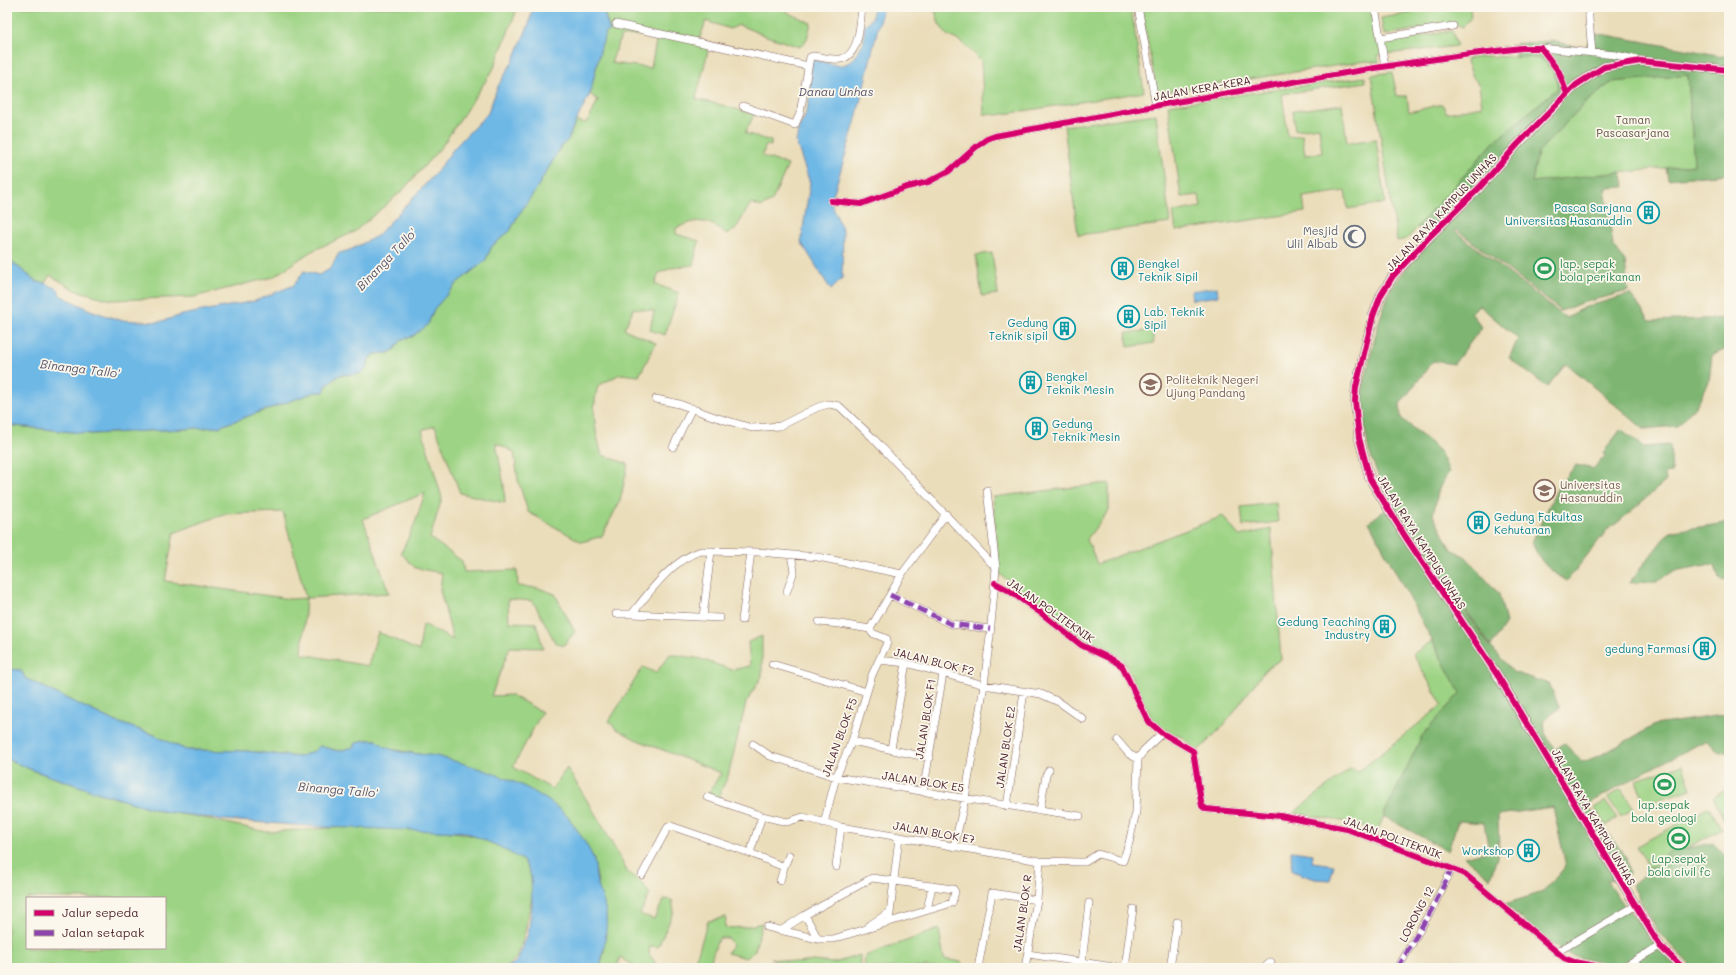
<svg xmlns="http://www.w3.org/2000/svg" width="1736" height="975" font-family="Mali,sans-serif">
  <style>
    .green { fill: #9dd384; stroke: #747958; fill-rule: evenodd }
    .forest { fill: #7eb572; stroke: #646a4e }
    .water { fill: #6eb8e6; stroke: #5c6c88 }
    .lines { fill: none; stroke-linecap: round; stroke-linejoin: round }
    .minor-casing { stroke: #82625d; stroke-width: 8 }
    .tertiary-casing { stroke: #82625d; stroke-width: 10 }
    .minor { stroke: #fff; stroke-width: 7 }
    .tertiary { stroke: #fff; stroke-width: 9 }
    .quiet { stroke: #8e44ad; stroke-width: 5; stroke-dasharray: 10 5; stroke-linecap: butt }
    .cycleway-casing { stroke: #fbf7ec; stroke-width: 8 }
    .cycleway { stroke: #d6006c; stroke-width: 6 }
    .labels { text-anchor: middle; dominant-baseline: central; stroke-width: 3.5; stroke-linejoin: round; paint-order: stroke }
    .street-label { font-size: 11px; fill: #4a1f2b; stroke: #fbf7ec }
    .park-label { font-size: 11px; fill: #635546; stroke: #fbf7ec }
    .culture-label { font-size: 11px; fill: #0d838f; stroke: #fbf7ec; text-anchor: end }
    .worship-label { font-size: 11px; fill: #5b616d; stroke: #fbf7ec; text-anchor: end }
    .leisure-label { font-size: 11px; fill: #27864d; stroke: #fbf7ec }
    .education-label { font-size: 11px; fill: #785e54; stroke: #fbf7ec; text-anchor: start }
    .water-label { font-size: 12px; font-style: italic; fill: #57556c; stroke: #fbf7ec }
  </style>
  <rect width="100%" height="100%" fill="#fbf7ec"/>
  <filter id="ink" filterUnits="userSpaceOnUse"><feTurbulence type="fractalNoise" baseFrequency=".025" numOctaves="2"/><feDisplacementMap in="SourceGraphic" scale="8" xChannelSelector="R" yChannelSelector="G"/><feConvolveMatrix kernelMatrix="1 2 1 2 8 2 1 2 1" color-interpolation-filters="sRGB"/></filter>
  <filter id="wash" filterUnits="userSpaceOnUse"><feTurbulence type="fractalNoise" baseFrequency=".012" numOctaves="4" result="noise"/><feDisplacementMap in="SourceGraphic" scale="16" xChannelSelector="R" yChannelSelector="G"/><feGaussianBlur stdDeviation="0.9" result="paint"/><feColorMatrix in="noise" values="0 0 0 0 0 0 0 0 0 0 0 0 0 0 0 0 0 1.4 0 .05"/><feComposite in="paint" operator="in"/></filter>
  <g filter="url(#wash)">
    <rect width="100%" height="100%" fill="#eaddba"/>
    <path class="green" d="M7,7h511l-25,63 -51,76 -40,45 -48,41 -44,20 -37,25 -79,20 -83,3 -36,-10 -25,-15 -5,8 -8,-1 -30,-24z
      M607,7h180v5l24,11 -4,16 -7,8 -34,-11 -27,-11 -9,4 -24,-8 -8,22 11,4 -13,52 34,8 24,8 -9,18 26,8v5l-5,-1 -4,11 26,9 -16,36 -11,6 -10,-4 -16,27 -10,4c-2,-4 -5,-5 -10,-8 -15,-8 -24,-4 -39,2v6l23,7 -6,24 -22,3 -12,5 -4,11 24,9 -14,42 -15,-5 4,-19 -20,-3 -10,21 32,14 -17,33 -19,-2 -22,12c-7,25 -3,45 4,69l26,9 -8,37 -18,35 -20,6 -54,-30 -10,-32 -4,-28 -18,-9 8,42 1,18 -45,-10 -25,-67 -13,4 20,68 -12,40 32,23 2,11 53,-2 1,16 20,2 17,6 20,38 -12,14 -8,-4 -22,-41 -25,-2 1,23 27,1 7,25 -33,-1 -19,49 20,-1 31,17 -29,55 39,22 15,-21 35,57 26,48 11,7 11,14 -10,20 14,5 10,-20 8,1 2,11 -16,36 -8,-1 -1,8 10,14h-21l-18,-10 -4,10h-16l4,-17 -6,-68 -5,-27 -86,-77 -40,-14 -31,-8 -46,-8 -8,-4 -5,-5h-13l-8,3 -2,4 -16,4 -18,-5 -6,5 -15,6 -52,-6 -61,-1 -34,-16 -38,-13 -59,-28 -30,-15 -4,-8 -14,-1v-244l84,9 127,-7 97,-35h9l2,-6 13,-11 20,-1 8,-7 2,-8 6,-5 13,-1 6,-3 8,-11 10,-2 16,-13 6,-15 24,-27 27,-21 7,-15 18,-15 7,-14 18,-26 27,-46 6,-5 8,-19 9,2 5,-6 8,-17 -8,-6 11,-47 5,-15 4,-2 -6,-18zM645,35l11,6 -5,27 -40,-5 10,-27zM425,493l-10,30 -14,30 14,15 27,5 -2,17 13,50 -30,-16 -4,27 -41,-19 -10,34 -66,-12 4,-56 83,-5 -26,-74zM283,512l23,86 -15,1 -126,-18 9,-48 50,-19z
      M934,7h197l13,85 -146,23 -14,-1 -3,-53 -18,-18 -16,-8 -8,-11z
      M1141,7h230l5,36 76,-12 5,15 -79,9 1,8 -12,-2 -210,32z
      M1410,7h60l1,10 -8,10 -10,-4 -69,12 -3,-17 30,-5z
      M1485,56l55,2 14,14 4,16 -63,53 -88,98 -10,2 -26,-166 21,-3 5,24h10l2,16 33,-8 5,9 35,-7 -3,-21 -6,-8 -7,-18z
      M1688,75l6,90 -162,17 6,-30 46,-48 28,-22z
      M1365,77l1,5 -84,12 6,43 14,-2 3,20 17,-2 -3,-26 -24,3 -2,-19 49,-7 5,39 29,-4 9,64 -37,6 -3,-18 -42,6 2,15 -129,19 -3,-19 28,-5 -2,-12 -18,2 -13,-92z
      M1156,114l14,109 -92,12 -14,-109z
      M992,253l6,41 -16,2 -6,-41z
      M1152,330l2,13 -26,4 -2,-14z
      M1109,483v27l-22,29 10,25 126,-48 16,20 32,-7 10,130 -16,11 -41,55 -27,27 -15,-15 -10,-3 -20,-14 -29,-62c-10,-7 -24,-7 -36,-12l-88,-73 -6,-76z
      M1276,503l2,19 -35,4 -2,-19z
      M762,636v40l-16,27 -18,73 -12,26 -7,-10 12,-19 -86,-34 -20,-11 -6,-7 34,-54 13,6 14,-19 31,5 31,11 18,-4 -2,-24z
      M1432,641l28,52 -38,43 -45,95 -23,-8 -61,-10 58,-45 7,4 84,-67 -29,-51z
      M7,759l25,11 64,22 64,19 34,5 73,16 112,-7 83,8 26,7 26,13 15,11 4,28 -9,44 -7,21 -11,11h-499zM27,898h138v50h-138z
      M1683,765l8,24 -47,15 -8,-24z
      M1621,789l13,19 -13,9 -13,-19z
      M1726,790l3,5v24l-4,2 -12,-24z
      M1605,801l12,17 -11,8 -12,-18z
      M1709,807l13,22 -73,40 -12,-23z
      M726,917l-1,11 20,-1 17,-4 -7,27 -9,8 -19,-5 5,-8 -4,-7h-9c-1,1 -8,21 -8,23 0,2 1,5 1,7h-22l8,-15 10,-32z
      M939,929l5,30 17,3 3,3 -1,3h-33l-6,-2v2h-60l1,-12z
      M860,955v12l-3,1h-72l-14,-10 27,5 15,-2 21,2z"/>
    <path class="forest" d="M1595,33l134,24v117l-61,5 -2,-11 28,-3 -6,-90 -76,7 -28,22 -46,48 -6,30 89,-10 4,15 -20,1 8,58 12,15 3,30 -47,12 -20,8 -105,-82 -1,2 111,87 17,-10 47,-14 20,27 79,-3v30l-17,7 -3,27 -13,24 -19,20 -33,3 -78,-65 -19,23 -38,-29 9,-19 -39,-34 -8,8 11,14 -28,37 -21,-3 -33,43 1,14 39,33 9,21 -10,16 -6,27 17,33 16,9 33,37 7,29 -15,23 -107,-154 -15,-41 -9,-51 19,-79 12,-33 27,-34 15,-16 -16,-11 78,-86 63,-53 -4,-16 -14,-14 -25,-1v-13l36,-3 33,7z
      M1621,429l23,18 26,-2 2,27 -7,1 1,8 -49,42 -10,7 -40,51c-19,-12 -27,-18 -35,-39l27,-57 17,-20 17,4 12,-13 -2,-3z
      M1393,507l96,138 24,27 36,12 11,24 -16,12 1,13 10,17 9,-7 19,19 20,-8 52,-29 74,-11v38l-10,1 -12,-13 -59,30 -61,35 39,52 3,17 -22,7 12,18 18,21 22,30 21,18h-66l-2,-2 -40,-10 -25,-15 -42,-37 38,-12 23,-26 -13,-59 -55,8 1,37 -9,26 -26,-21 25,-6 -5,-28 -26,-2 -10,30 -65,-35 39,-80 38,-43 -91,-171 12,-9z
      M1729,521v56l-5,3 -5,-2 -4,-12 -9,-1 -32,6 -18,11 -27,1 39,-50 5,-2 47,-7z
      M1713,843l16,17v108h-36l-34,-35 -27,-48 37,-33z"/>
    <path class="water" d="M533,7h74l-3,6 6,18 -4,1 -5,15 -11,47 -18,35 -4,11 -6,5 -27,46 -18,26 -7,14 -18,15 -7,15 -27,21 -24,27 -6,15 -4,4 -13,9 -9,2 -8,11 -6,3 -13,1 -6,5 -2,8 -8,7 -20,1 -13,11 -2,6h-9l-97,35 -127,7 -84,-9v-167l30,24 8,1 13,6 2,6 30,15 29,10 40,2 23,-7 73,-14 39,-16 10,-14 15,4 11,-6 9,-16 11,-3 27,-14 58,-62 20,-27 33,-34 10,-27 15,-25 16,-37z
      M874,7h9l-28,116 -24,79 12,30 -1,47 -11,11 -30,-48 9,-59 -14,-41 3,-15 5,-8 5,-17 3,-41 3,-1 25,6 8,-3 8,-7 8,-15v-15l8,-8z
      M1217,287l1,9 -26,4 -1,-9z
      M7,669l14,1 4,8 30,15 59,28 38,13 34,16 61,1 52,6 15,-6 6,-5 18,5 16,-4 2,-4 8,-3h13c14,16 43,12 63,17 43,12 92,26 126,58 6,6 22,31 26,40 4,8 3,19 5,27 3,10 8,21 9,32 2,16 -3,39 -6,54h-93l10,-7 11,-27 4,-29 -1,-29 -7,-15 -26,-15 -33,-14 -142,-5 -98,-7 -64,-9 -65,-19 -64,-22 -25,-11z
      M1291,851l22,3 -1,8 22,3 -4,15 -15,-1 -23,-8z"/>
  </g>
  <g filter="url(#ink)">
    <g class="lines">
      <defs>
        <path id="minor" d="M1138,7l18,99
          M1375,7l10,59
          M1588,7l4,46
          M616,24l192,42
          M1380,38l73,-12
          M1541,48l75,7 22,5
          M743,106l52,19 5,-12 10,-56 3,-1c8,1 20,4 28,3 19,-4 19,-37 21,-52
          M831,201l30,3 46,-17 21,-5 21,-11 27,-24 11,-8 8,-3 175,-33 205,-35 88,-13 59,-7h19l18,24 8,22
          M656,399l23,5 36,13 37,11 28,-2 38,-19 11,-3 10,2 33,31 124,131
          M673,447l19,-39
          M902,574l44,-60
          M995,583l13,7 33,23 40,32 32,15 9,6 26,55 14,12 31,18 8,50 1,5 4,3 74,7 67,13 111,42 7,3 99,84 10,4 32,6
          M787,591l7,-20 -3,-16
          M890,595l61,29 39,5
          M616,614h16c18,-23 41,-55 69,-63l57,1 60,5 84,17 -32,55
          M632,614l88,4
          M703,617l8,-66
          M742,620l9,-68
          M819,622l21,2 30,5
          M879,660l27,3 78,22 57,9 18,8 24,17
          M772,664l95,28
          M1117,740l12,14 9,5
          M852,741l78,17
          M753,744l17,12 66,21 199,33h5l6,-35 3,-5
          M891,749l15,-86
          M923,792l20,-118
          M707,797l55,19
          M1007,806l17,-114
          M1040,810l40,6
          M824,823l12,-46 16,-36 20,-66 15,-32v-4l-15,-6 -2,-4
          M954,847l11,-48 19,-114 6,-49 6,-68 -9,-78
          M750,853l34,14 5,-12
          M836,867l5,-40
          M642,875l26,-48 3,-1 79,27 12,-37 25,6 16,-5 38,10 199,34 39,1h6l13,-8 25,7 6,-18 7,-31 2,-53 6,-9 18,-17
          M780,881l4,-14
          M927,910l5,-24
          M805,915l13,24
          M889,922l10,-85
          M868,926l22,-14
          M767,927l51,12h15l119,-36 3,-11 -2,-3 -81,-11 -67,37 -23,15
          M1557,952l78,-46
          M1028,954l92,14
          M1082,962l7,-59
          M978,968l14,-75 45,7
          M1025,968l12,-68 3,-39
          M1125,968l8,-59
          M1170,968l7,-46
          M1264,968l7,-6
          M1398,968l36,-63 18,-36
          M1621,968l39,-22"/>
        <path id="tertiary" d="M1683,968l-23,-22 -162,-270 -93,-140 -35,-57 -11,-41 -4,-37 1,-14 17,-71 8,-21 12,-19 38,-41 48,-47 39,-44 58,-59 28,-18 37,-6 88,9"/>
      </defs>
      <use href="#minor" class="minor-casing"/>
      <use href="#tertiary" class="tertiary-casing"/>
      <use href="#minor" class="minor"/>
      <use href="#tertiary" class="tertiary"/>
      <path class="quiet" d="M890,595l61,29 39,5
        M1398,968l36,-63 18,-36"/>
      <defs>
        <path id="cycleway" d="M831,201l30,3 46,-17 21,-5 21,-11 27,-24 11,-8 8,-3 175,-33 205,-35 88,-13 59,-7h19l18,24 8,22
          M995,583l13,7 33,23 40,32 32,15 9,6 26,55 14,12 31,18 8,50 1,5 4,3 74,7 67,13 111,42 7,3 99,84 10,4 32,6
          M1683,968l-23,-22 -162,-270 -93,-140 -35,-57 -11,-41 -4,-37 1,-14 17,-71 8,-21 12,-19 38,-41 48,-47 39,-44 58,-59 28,-18 37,-6 88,9"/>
      </defs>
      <use href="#cycleway" class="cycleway-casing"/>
      <use href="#cycleway" class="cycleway"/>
    </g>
  </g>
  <defs>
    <symbol id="building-ring" viewBox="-11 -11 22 22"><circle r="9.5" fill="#fbf7ec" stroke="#0f9aa8" stroke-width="1.5"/><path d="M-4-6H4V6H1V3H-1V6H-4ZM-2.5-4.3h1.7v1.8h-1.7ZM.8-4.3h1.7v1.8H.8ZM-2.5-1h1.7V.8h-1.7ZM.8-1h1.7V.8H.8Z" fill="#0f9aa8"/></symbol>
    <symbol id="mosque-ring" viewBox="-11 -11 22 22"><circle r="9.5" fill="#fbf7ec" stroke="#6b7280" stroke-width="1.5"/><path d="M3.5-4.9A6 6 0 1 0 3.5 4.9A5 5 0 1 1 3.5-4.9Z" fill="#6b7280"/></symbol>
    <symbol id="stadium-ring" viewBox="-11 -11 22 22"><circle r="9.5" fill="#fbf7ec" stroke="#2e9e5b" stroke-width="1.5"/><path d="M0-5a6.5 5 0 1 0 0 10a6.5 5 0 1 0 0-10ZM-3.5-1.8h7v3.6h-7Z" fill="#2e9e5b"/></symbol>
    <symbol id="university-ring" viewBox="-11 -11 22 22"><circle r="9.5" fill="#fbf7ec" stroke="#8d6e63" stroke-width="1.5"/><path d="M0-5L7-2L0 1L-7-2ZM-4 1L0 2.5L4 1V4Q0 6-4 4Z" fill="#8d6e63"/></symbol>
  </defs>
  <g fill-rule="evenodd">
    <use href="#building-ring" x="1636" y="200" width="25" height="25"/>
    <use href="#mosque-ring" x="1342" y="224" width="25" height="25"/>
    <use href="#building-ring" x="1110" y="256" width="25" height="25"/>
    <use href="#stadium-ring" x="1532" y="256" width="25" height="25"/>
    <use href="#building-ring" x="1116" y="304" width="25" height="25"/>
    <use href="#building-ring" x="1052" y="316" width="25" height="25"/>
    <use href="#building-ring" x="1018" y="370" width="25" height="25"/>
    <use href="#university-ring" x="1138" y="372" width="25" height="25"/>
    <use href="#building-ring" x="1024" y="416" width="25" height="25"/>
    <use href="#university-ring" x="1532" y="478" width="25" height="25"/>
    <use href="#building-ring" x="1466" y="510" width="25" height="25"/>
    <use href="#building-ring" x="1372" y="614" width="25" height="25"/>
    <use href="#building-ring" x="1692" y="636" width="25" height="25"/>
    <use href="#stadium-ring" x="1652" y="772" width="25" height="25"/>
    <use href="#stadium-ring" x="1666" y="826" width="25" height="25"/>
    <use href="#building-ring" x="1516" y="838" width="25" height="25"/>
  </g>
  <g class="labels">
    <g class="street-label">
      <text transform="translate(1202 88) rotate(-10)">JALAN KERA-KERA</text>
      <text transform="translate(1441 212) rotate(-47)">JALAN RAYA KAMPUS UNHAS</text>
      <text transform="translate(1422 542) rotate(58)">JALAN RAYA KAMPUS UNHAS</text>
      <text transform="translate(1051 610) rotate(35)">JALAN POLITEKNIK</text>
      <text transform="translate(934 661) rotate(14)">JALAN BLOK F2</text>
      <text transform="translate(925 719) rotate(-81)">JALAN BLOK F1</text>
      <text transform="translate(839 737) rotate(-70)">JALAN BLOK F5</text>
      <text transform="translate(1005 747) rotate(-82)">JALAN BLOK E2</text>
      <text transform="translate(923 781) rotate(9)">JALAN BLOK E5</text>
      <text transform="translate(1594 817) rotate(60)">JALAN RAYA KAMPUS UNHAS</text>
      <text transform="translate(934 832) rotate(10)">JALAN BLOK E7</text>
      <text transform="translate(1393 837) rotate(20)">JALAN POLITEKNIK</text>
      <text transform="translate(1022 913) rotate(-82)">JALAN BLOK R</text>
      <text transform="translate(1416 914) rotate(-62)">LORONG 12</text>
    </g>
    <g class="park-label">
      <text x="1633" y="119">Taman<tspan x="1633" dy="13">Pascasarjana</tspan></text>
    </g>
    <g class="culture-label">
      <text x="1632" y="207">Pasca Sarjana<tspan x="1632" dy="13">Universitas Hasanuddin</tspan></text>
      <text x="1138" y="263" text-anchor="start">Bengkel<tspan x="1138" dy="13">Teknik Sipil</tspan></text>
      <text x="1144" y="311" text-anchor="start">Lab. Teknik<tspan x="1144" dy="13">Sipil</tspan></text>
      <text x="1048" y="322">Gedung<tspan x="1048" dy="13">Teknik sipil</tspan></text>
      <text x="1046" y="376" text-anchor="start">Bengkel<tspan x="1046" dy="13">Teknik Mesin</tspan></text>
      <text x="1052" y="423" text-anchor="start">Gedung<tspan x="1052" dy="13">Teknik Mesin</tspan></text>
      <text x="1494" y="516" text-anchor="start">Gedung Fakultas<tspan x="1494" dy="13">Kehutanan</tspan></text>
      <text x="1370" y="621">Gedung Teaching<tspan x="1370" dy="13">Industry</tspan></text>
      <text x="1690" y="648">gedung Farmasi</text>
      <text x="1514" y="850">Workshop</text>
    </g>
    <g class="worship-label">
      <text x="1338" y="230">Mesjid<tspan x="1338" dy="13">Ulil Albab</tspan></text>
    </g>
    <g class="leisure-label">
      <text x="1560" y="263" text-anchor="start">lap. sepak<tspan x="1560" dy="13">bola perikanan</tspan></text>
      <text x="1664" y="804">lap.sepak<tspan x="1664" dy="13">bola geologi</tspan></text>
      <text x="1679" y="858">Lap.sepak<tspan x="1679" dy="13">bola civil fc</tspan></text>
    </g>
    <g class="education-label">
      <text x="1166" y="379">Politeknik Negeri<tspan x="1166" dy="13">Ujung Pandang</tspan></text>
      <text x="1560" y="484">Universitas<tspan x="1560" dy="13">Hasanuddin</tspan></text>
    </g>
    <g class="water-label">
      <text x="836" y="91">Danau Unhas</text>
      <text transform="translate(386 259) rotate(-46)">Binanga Tallo'</text>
      <text transform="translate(80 368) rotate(7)">Binanga Tallo'</text>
      <text transform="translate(338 789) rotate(5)">Binanga Tallo'</text>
    </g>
  </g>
  <rect width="1736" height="975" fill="none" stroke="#fbf7ec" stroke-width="24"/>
  <rect x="26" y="897" width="140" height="52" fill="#fbf7ec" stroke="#b4a19f"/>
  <rect x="34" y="910" width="20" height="6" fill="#d6006c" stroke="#b4a19f"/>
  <text x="62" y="917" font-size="12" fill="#4a1f2b">Jalur sepeda</text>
  <rect x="34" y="930" width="20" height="6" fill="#8e44ad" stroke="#b4a19f"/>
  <text x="62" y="937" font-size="12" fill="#4a1f2b">Jalan setapak</text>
</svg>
